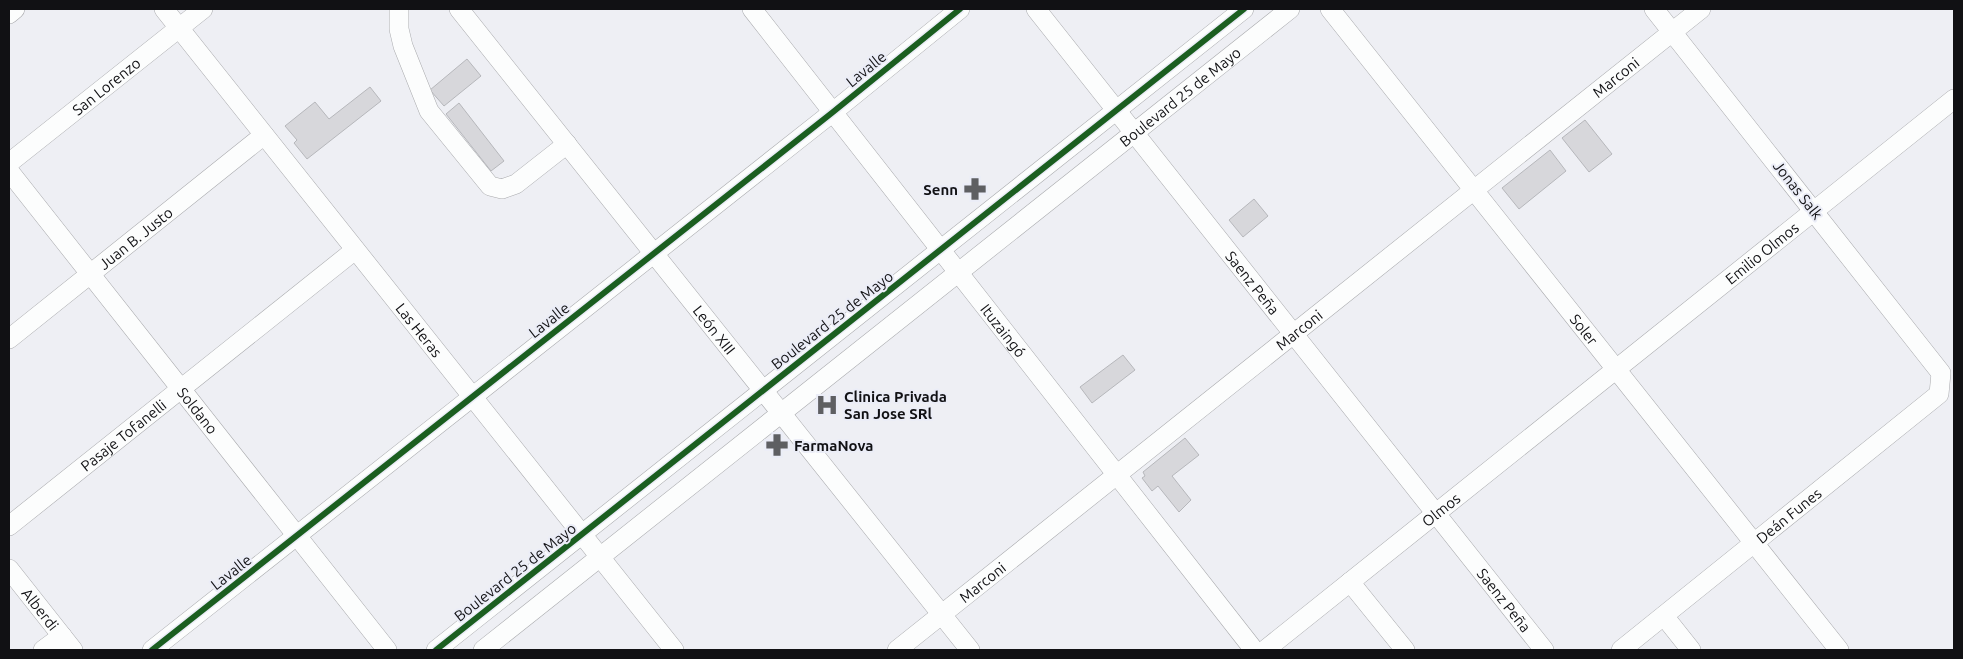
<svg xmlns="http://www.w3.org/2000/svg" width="1963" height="659" font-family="Ubuntu,sans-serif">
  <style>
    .building { fill: #d7d7db; stroke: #b6b7bb }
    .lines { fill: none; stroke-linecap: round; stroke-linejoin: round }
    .minor-casing { stroke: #a8a9ac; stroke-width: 20 }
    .minor { stroke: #fcfdfd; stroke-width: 19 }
    .cycleway-casing { stroke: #ebedf7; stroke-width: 9 }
    .cycleway { stroke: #1b5e20; stroke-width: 6 }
    .labels { text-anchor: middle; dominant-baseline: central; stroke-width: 4; stroke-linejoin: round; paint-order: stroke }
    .street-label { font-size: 15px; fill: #111114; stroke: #ebedf7 }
    .poi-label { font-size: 15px; font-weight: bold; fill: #111114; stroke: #ebedf7; text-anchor: start }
  </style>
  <rect width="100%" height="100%" fill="#eeeff4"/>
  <path class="building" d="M467,59l14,17 -37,30 -14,-16z
    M370,87l11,14 -74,58 -13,-16 3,-3 -12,-14 30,-24 14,17z
    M459,103l45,58 -13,10 -45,-57z
    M1585,120l27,34 -23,18 -27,-34z
    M1550,150l16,21 -47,38 -17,-21z
    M1254,199l14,17 -25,21 -14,-17z
    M1123,355l12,15 -43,33 -12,-16z
    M1185,438l14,17 -27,21 19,24 -12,12 -21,-26 -6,5 -10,-13 3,-2 -2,-4z"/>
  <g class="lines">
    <defs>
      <g id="minor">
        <path id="s1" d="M164,9l510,641"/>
        <path d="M399,9v20l4,17 26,65 61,75 12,3 14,-5 51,-40"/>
        <path id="s2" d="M459,9l511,641"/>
        <path id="s3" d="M752,9l502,641"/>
        <path id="s4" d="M1036,9l508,641"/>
        <path id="s5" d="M1330,9l509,641"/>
        <path d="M9,14l6,-5"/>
        <path id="s6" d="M9,163l194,-154"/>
        <path id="s7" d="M9,171l378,479"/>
        <path id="s8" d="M9,339l255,-204"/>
        <path id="s9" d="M9,526l346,-276"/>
        <path id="s10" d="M9,569l64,81"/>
        <path d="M1350,582l55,68"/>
        <path d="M1664,616l27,34"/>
        <path d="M43,650l19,-14"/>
        <path d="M152,650l681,-538 127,-103"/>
        <path d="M436,650l808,-641"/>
        <path id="s11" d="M483,650l807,-641"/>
        <path id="s12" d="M897,650l804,-641"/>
        <path id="s13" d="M1265,650l689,-551"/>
        <path id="s14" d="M1621,650l318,-256 2,-21 -287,-364"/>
      </g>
    </defs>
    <use href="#minor" class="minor-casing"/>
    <use href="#minor" class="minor"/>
    <defs>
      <path id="cycleway" d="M152,650l681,-538 127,-103
        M436,650l808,-641"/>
    </defs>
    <use href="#cycleway" class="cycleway-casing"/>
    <use href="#cycleway" class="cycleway"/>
  </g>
  <defs>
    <symbol id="pharmacy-bare" viewBox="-9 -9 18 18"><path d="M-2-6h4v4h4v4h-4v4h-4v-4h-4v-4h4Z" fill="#5e5f62" stroke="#ebedf7" stroke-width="2.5" paint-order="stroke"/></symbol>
    <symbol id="hospital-bare" viewBox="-9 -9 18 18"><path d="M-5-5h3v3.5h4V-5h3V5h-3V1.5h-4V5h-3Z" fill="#5e5f62" stroke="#ebedf7" stroke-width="2.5" paint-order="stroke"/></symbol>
  </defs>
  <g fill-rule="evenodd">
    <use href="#pharmacy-bare" x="959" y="173" width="32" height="32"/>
    <use href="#hospital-bare" x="811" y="389" width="32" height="32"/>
    <use href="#pharmacy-bare" x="761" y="429" width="32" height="32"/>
  </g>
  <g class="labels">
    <g class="street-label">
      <text transform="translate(866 69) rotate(-39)">Lavalle</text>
      <text stroke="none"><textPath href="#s12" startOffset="919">Marconi</textPath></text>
      <text stroke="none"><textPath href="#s6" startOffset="124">San Lorenzo</textPath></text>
      <text stroke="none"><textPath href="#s11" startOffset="890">Boulevard 25 de Mayo</textPath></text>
      <text transform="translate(1798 190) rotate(52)">Jonas Salk</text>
      <text stroke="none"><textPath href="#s8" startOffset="162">Juan B. Justo</textPath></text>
      <text stroke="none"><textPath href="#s13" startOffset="636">Emilio Olmos</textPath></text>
      <text stroke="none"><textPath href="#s4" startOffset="349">Saenz Peña</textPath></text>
      <text transform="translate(549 320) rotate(-38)">Lavalle</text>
      <text transform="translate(832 320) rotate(-38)">Boulevard 25 de Mayo</text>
      <text stroke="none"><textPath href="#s3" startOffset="408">Ituzaingó</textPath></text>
      <text stroke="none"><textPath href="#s5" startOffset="409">Soler</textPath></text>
      <text stroke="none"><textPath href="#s1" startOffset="410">Las Heras</textPath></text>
      <text stroke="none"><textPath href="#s2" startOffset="410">León XIII</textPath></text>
      <text stroke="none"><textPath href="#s12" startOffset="514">Marconi</textPath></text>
      <text stroke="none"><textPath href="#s7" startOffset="305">Soldano</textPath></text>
      <text stroke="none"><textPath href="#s9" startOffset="146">Pasaje Tofanelli</textPath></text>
      <text stroke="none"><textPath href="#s13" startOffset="225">Olmos</textPath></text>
      <text stroke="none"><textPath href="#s14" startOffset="215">Deán Funes</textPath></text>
      <text transform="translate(231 572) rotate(-38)">Lavalle</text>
      <text transform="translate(515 572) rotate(-38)">Boulevard 25 de Mayo</text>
      <text stroke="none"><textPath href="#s12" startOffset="109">Marconi</textPath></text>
      <text stroke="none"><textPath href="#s4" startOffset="754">Saenz Peña</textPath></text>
      <text stroke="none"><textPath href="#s10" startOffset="51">Alberdi</textPath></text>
    </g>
    <g class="poi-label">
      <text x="958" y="189" text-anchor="end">Senn</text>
      <text x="844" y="396">Clinica Privada<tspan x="844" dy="17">San Jose SRl</tspan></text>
      <text x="794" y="445">FarmaNova</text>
    </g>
  </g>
  <rect width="1963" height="659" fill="none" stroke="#111114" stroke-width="20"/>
</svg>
